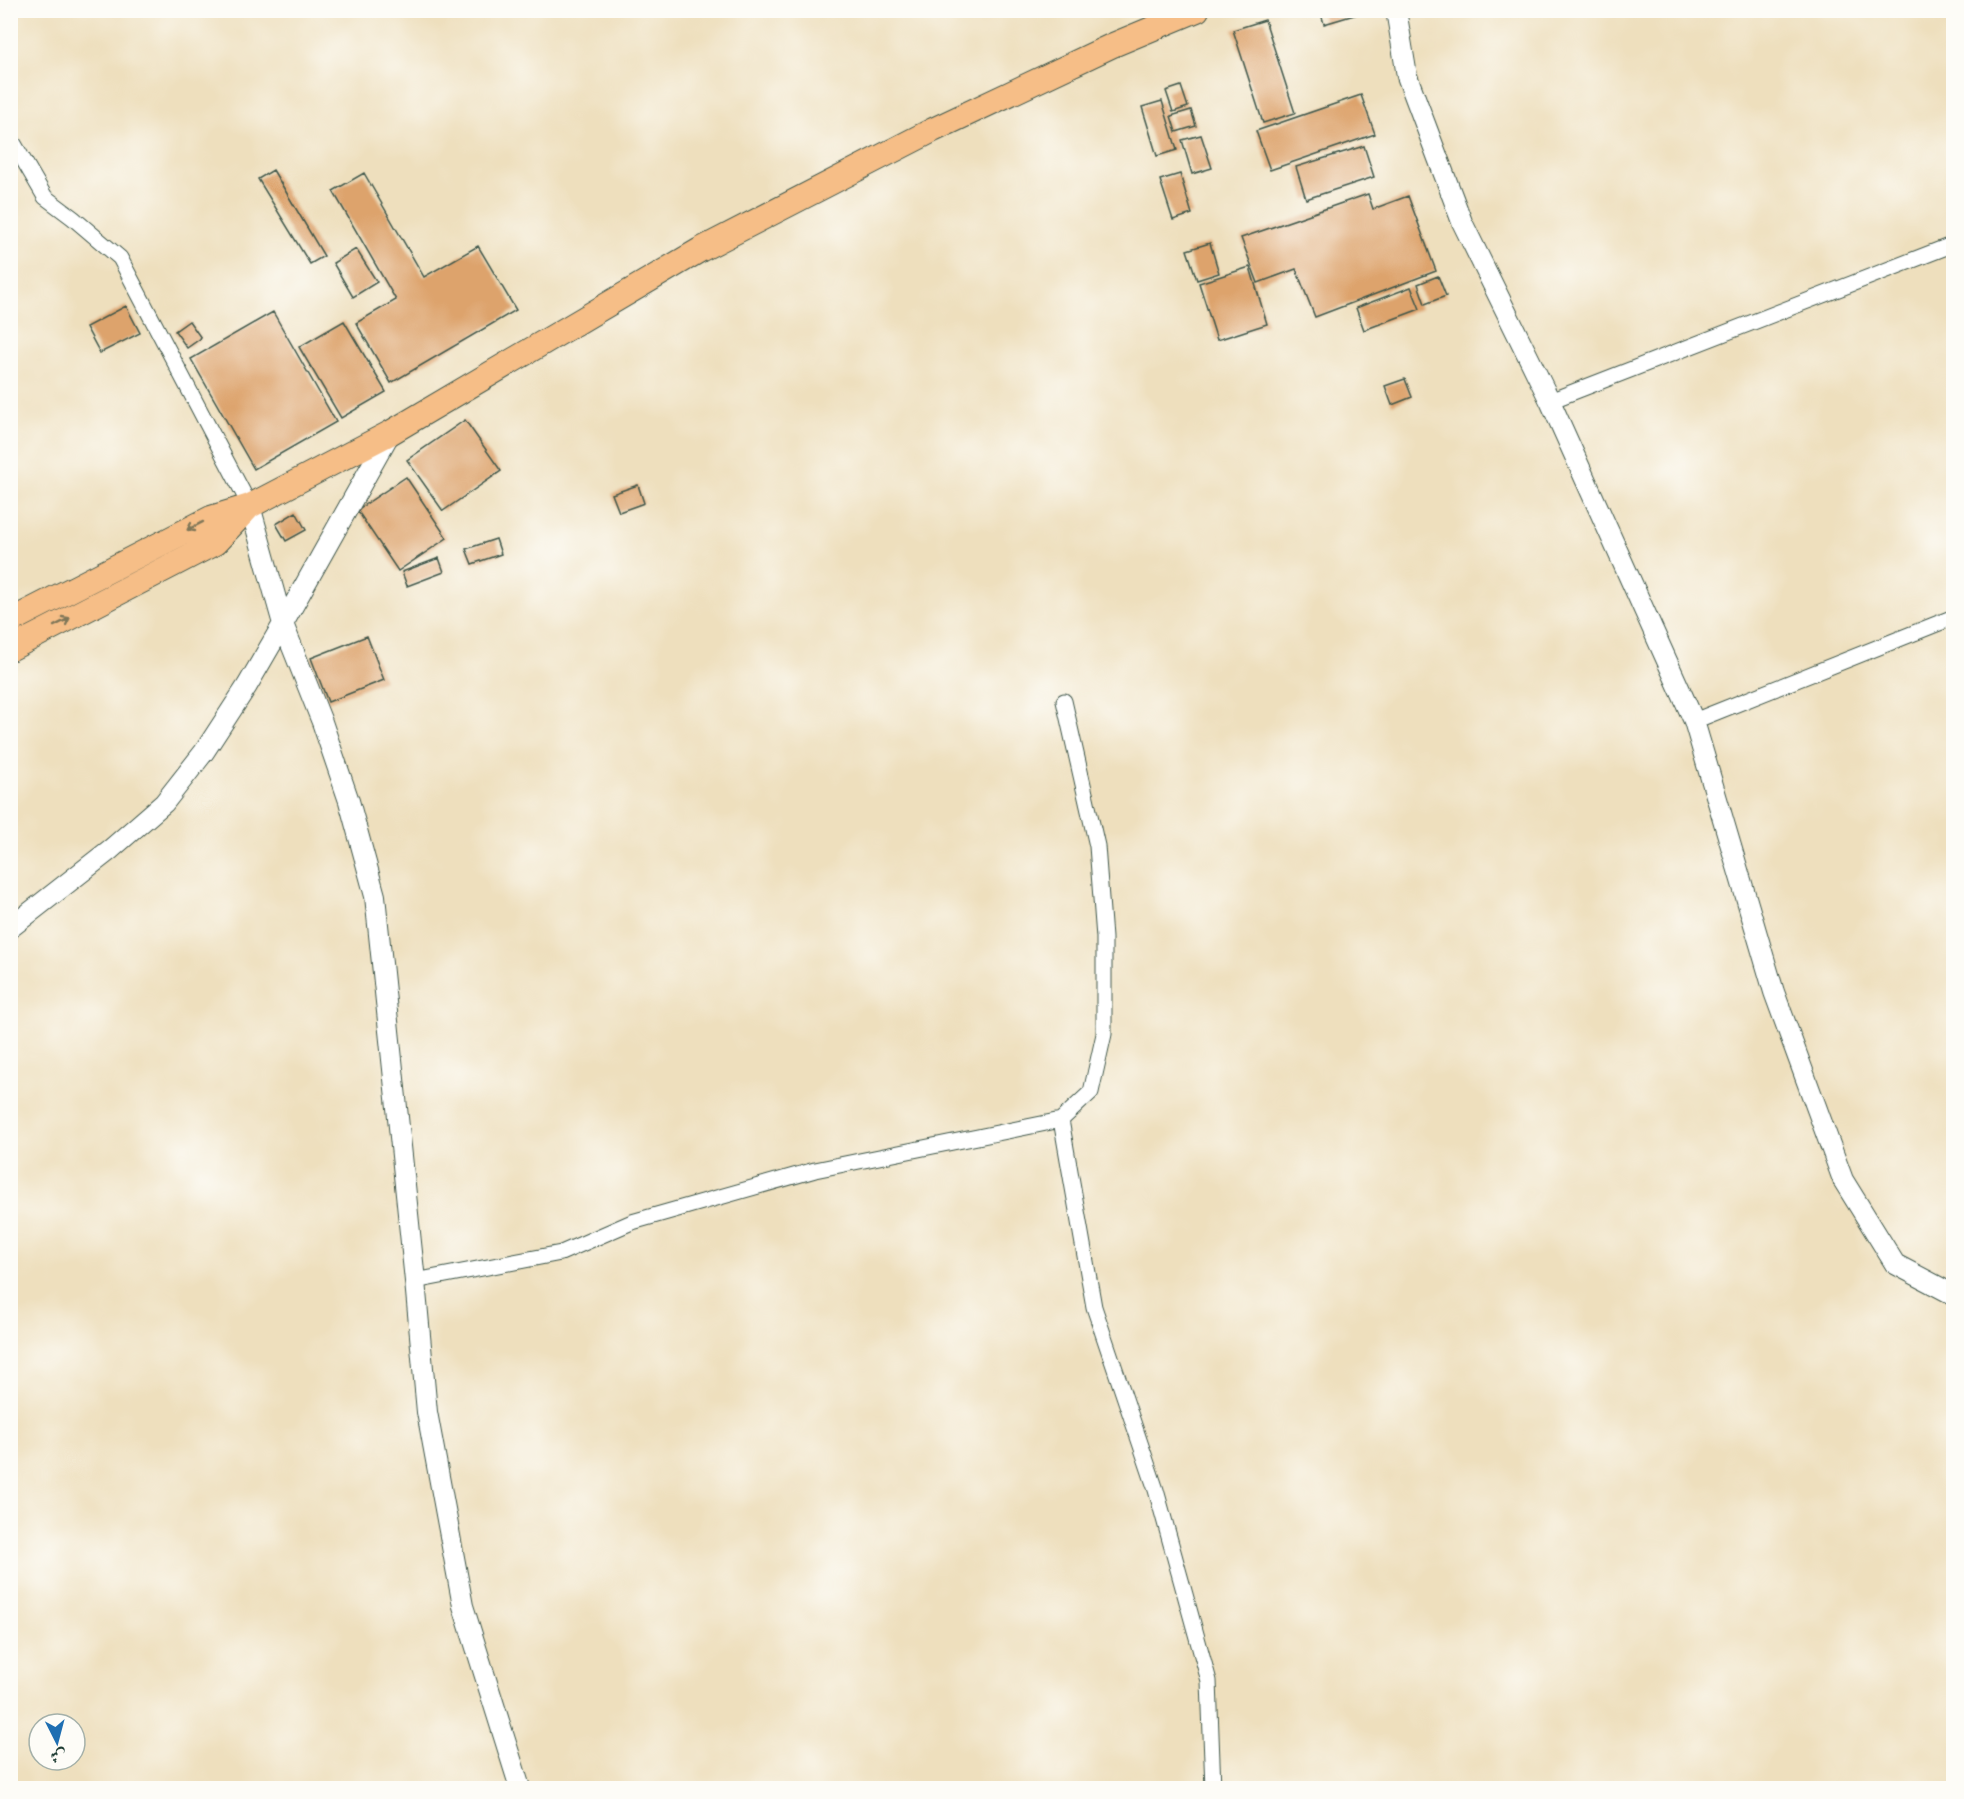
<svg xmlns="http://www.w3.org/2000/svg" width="1964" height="1799" font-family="'Old Standard TT',Amiri,serif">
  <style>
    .building { fill: #dda36c }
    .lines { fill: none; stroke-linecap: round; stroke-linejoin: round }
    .minor-casing { stroke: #3e5549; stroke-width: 17 }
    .tertiary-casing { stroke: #3e5549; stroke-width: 22 }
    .primary-casing { stroke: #3e5549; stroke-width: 26 }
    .minor { stroke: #fff; stroke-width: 15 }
    .tertiary { stroke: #fff; stroke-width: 20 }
    .primary { stroke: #f6be87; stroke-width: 24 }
    .oneway { stroke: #807759 }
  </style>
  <rect width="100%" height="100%" fill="#fdfcf7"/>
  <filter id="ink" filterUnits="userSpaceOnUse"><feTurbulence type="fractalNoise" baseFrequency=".0167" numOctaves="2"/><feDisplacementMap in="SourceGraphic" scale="12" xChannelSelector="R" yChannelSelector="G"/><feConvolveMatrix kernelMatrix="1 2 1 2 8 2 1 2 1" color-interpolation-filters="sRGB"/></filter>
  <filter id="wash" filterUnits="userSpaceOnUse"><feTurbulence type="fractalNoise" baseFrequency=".008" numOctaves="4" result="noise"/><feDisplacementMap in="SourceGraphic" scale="24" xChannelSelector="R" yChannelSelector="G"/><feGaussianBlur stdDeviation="1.35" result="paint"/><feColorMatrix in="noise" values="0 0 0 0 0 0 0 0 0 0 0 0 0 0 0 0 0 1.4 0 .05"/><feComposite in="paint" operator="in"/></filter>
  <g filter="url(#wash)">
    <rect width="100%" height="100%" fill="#eedfbd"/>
    <g id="blocks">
      <path class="building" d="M1320,10h40l1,3 -37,11z
        M1265,20l30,93 -32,10 -30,-93z
        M1181,86l7,21 -15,5 -7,-21z
        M1361,95l14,39 -105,36 -14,-39z
        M1162,101l15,49 -20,6 -15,-49z
        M1191,110l5,16 -20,6 -5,-16z
        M1201,135l11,33 -20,6 -10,-34z
        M1364,146l10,31 -68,22 -10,-32z
        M273,170l51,86 -14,8 -52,-85z
        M364,173l60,104 54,-31 38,64 -125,73 -35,-60 40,-23 -63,-109z
        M1180,174l12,40 -19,6 -13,-40z
        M1368,194l5,15 35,-13 28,75 -121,46 -19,-48 -38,14 -17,-45z
        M1210,243l9,30 -22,7 -10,-30z
        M356,249l21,33 -24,15 -20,-34z
        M1250,267l17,57 -50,16 -18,-57z
        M1438,276l8,20 -21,8 -7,-20z
        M1411,287l9,22 -56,21 -8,-22z
        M126,306l14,27 -40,20 -14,-26z
        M273,312l63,110 -82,47 -63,-110z
        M189,321l12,17 -14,10 -12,-17z
        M344,321l42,71 -45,26 -42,-71z
        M1405,379l7,18 -20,8 -7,-19z
        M465,420l36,51 -58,40 -36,-51z
        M406,477l41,61 -49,33 -41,-61z
        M638,485l6,18 -25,9 -7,-18z
        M296,512l10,18 -20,11 -10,-17z
        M496,539l5,15 -29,10 -6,-15z
        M439,558l5,14 -37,14 -5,-14z
        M367,636l17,44 -56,22 -17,-44z"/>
    </g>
  </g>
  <g filter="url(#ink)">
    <use href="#blocks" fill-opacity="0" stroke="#3e5549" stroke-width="1.5"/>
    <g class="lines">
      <defs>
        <path id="minor" d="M10,137l35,60 28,21 47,40 130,248
          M1550,401l404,-157
          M1694,721l260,-104
          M1061,1120l30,-28 13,-58v-96l-7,-92 -33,-145
          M415,1281l146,-28 71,-31 183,-52 246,-50 33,187 62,183 53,191 4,107"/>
        <path id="tertiary" d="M1396,10l11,66 55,146 88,179 144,320 80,271 69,188 52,84 59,31
          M250,506l33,118 39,98 27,79 26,95 40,385 12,131 36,194 57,182
          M10,928l101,-79 53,-46 40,-51 43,-66 36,-62 107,-191"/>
        <path id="primary" d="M10,621l201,-103 39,-12 140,-73 310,-183 233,-120 180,-85 84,-35
          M10,649l205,-106 33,-35"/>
      </defs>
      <use href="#minor" class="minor-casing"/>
      <use href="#tertiary" class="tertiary-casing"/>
      <use href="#primary" class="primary-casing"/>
      <use href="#minor" class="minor"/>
      <use href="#tertiary" class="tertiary"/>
      <use href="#primary" class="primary"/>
    </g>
    <defs><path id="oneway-shaft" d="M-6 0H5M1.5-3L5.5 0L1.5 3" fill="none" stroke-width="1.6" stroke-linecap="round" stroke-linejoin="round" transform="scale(1.5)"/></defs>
    <g class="oneway">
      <use href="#oneway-shaft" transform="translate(195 526) rotate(153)"/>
      <use href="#oneway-shaft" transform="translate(62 622) rotate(-27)"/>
    </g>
  </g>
  <rect width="1964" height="1799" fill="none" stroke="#fdfcf7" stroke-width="36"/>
  <g transform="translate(57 1742) rotate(174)"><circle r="28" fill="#fdfcf7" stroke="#a4b0a9" stroke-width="1.5"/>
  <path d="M0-4.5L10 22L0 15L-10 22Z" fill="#1f6fb2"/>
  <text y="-9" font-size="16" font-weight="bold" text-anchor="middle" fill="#1f3d34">ش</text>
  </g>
</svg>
